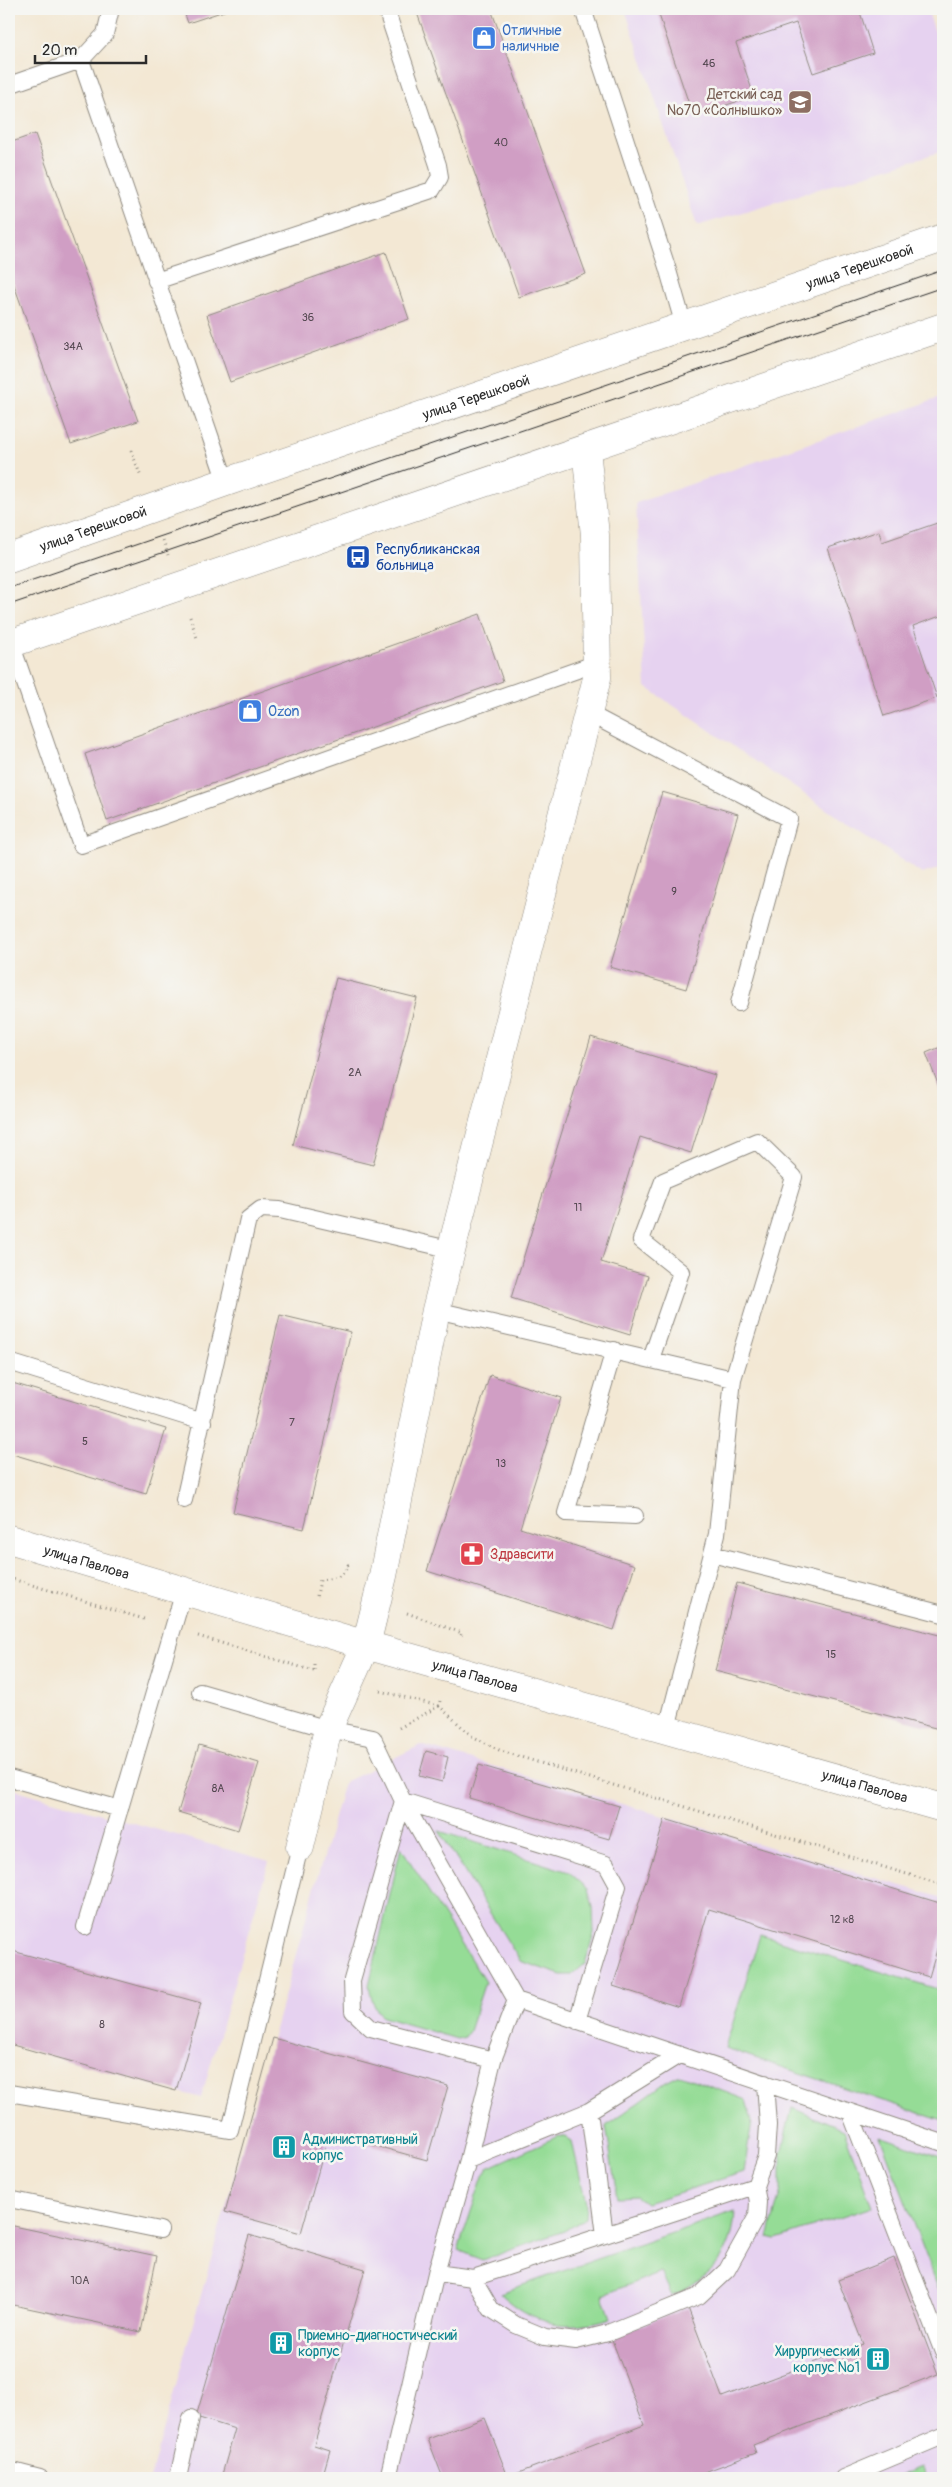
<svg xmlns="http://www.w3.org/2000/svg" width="952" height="2487" font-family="Pangolin,sans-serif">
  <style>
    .built { fill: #e6d2f0 }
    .green { fill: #95dc96; stroke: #608460 }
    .building { fill: #d09ec4 }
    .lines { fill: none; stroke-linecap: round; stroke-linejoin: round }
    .lane-casing { stroke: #8f8a80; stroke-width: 18 }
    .street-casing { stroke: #8f8a80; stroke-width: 29 }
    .secondary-casing { stroke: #8f8a80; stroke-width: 29 }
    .primary-casing { stroke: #8f8a80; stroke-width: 29 }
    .path { stroke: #8f8a80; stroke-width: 3; stroke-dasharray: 1 4; stroke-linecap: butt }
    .lane { stroke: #fff; stroke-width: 16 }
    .street { stroke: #fff; stroke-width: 28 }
    .secondary { stroke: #fff; stroke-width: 28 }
    .primary { stroke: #fff; stroke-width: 28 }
    .tram { stroke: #2b2b2b; stroke-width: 1 }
    .labels { text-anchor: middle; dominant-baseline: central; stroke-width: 5; stroke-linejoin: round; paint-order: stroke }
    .number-label { font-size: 11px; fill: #544851 }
    .shop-label { font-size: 14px; fill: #366cbe; stroke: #f6f6f2; text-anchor: start }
    .education-label { font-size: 14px; fill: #785e54; stroke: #f6f6f2; text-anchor: end }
    .street-label { font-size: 14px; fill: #2b2b2b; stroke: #f6f6f2 }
    .transit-label { font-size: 14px; fill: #164399; stroke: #f6f6f2; text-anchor: start }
    .health-label { font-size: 14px; fill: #be3a42; stroke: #f6f6f2; text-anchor: start }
    .culture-label { font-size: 14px; fill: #0d838f; stroke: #f6f6f2; text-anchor: start }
  </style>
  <rect width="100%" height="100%" fill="#f6f6f2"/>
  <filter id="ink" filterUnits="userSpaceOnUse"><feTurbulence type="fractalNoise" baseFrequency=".02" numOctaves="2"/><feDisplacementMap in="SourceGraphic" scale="10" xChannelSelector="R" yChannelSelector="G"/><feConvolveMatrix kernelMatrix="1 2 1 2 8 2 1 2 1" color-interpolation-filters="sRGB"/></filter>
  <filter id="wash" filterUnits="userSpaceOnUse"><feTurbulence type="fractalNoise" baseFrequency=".0096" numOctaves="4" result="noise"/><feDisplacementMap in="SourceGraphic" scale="20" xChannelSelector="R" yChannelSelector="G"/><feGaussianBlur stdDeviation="1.12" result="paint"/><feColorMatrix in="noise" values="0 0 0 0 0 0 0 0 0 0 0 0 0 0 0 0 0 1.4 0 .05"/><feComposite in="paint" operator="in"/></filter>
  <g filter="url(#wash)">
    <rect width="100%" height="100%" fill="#f3e8d4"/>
    <path class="built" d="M625,9h302l16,45v97l-246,75z
      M943,397v470l-21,7 -276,-187 -10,-184z
      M421,1745l522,153v580h-793l194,-696z
      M9,1788l260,73 -68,237 -192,-54z"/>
    <path class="green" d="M439,1831l130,41 19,17 5,17 1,27 -9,31 -13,11h-11l-41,-14z
      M401,1847l84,135 -16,49 -4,6 -8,2 -74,-22c-10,-9 -12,-20 -14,-32z
      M760,1935l181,55 2,-5v136l-218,-73z
      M680,2075l66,25 6,21 -8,51 -98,31 -10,-7 -19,1 -11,-71 60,-44z
      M792,2108l52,22 28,77 -96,32 -8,-2 13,-47v-37z
      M558,2136l8,1 6,4 14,62 -1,15 -18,12 -84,30 -25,-10 25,-74 5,-8z
      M880,2136l63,22v142z
      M735,2211c-2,44 -23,67 -63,85l-11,-24 -58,23 8,23c-45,14 -77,7 -111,-25z
      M921,2467l6,11h-32z"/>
    <g id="blocks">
      <path class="building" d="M183,9h47l-42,14z
        M420,9h71l95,265 -67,23 -103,-287z
        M657,9h202l14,44 -60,20 -17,-50 -60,20 18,53 -61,20z
        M35,134l103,287 -67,23 -62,-173v-128z
        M386,252l23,67 -179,63 -23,-67z
        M943,521v94l-30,11 24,72 -53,18 -56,-168 51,-17 3,11z
        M480,614l23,67 -396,140 -22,-67z
        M662,792l76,22 -52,175 -76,-22z
        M336,978l81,20 -44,167 -80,-20z
        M591,1037l124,38 -24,78 -51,-16 -39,125 47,14 -18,59 -119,-37z
        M943,1046v51l-17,-44z
        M280,1315l71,17 -47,197 -71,-17z
        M490,1375l71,23 -41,130 115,37 -21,65 -187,-59z
        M9,1382l157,47 -20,65 -137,-41z
        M737,1583l206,53v94l-228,-59z
        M199,1745l60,18 -21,67 -60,-18z
        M426,1751l22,6 -6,25 -23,-6z
        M479,1765l140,41 -10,33 -140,-41z
        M665,1819l278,85v25l-14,48 -220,-68 -30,98 -66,-21z
        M9,1950l192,53 -25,88 -167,-47z
        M273,2038l175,48 -21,74 -98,-27 -28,100 -76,-21z
        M9,2225l148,31 -16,76 -132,-28z
        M249,2235l116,34 -51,176 16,5 -8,28h-101l14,-49 -39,-12z
        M894,2258l44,116 -185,71 3,8 -68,25h-245l-15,-39 57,-21 23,59 136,-52 -33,-88 77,-29 34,89 141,-53 -25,-64z"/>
    </g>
  </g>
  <g filter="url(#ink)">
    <use href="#blocks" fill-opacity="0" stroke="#8f8a80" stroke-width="1"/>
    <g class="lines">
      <defs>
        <path id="lane" d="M111,9l-6,25 -24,26 145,422
          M583,9l84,258 17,59
          M9,85l72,-25
          M156,281l276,-91 8,-13 -2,-12 -52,-156
          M11,643l70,202 516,-182
          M588,713l201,106 -50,184
          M436,1310l297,69 -16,155 -50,194
          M614,1350l-48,163 69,3
          M651,1359l30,-87 -40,-32 22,-59 94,-40 37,36 -61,202
          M9,1362l194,60
          M184,1500l64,-281 13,-10 19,1 173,40
          M712,1554l231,60
          M200,1692l128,37 45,9 30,63 113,199 427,143
          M9,1778l111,31
          M85,1927l99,-336
          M493,2060l-122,-32 -18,-17 -1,-31 51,-179 203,63 12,22 -41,135
          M9,2093l221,37 70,-283
          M589,2111l16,124
          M850,2112l93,240
          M468,2160l121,-49 90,-56
          M9,2199l151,31
          M436,2273l37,5 282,-92 11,-30 2,-31 -3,-42
          M473,2278l18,31 25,16 29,12 31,4 32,-8 91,-37 28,-26 30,-54 1,-14 -3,-16
          M9,2470l31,8
          M178,2478l13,-60
          M388,2478l48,-205 32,-113 25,-100 23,-60
          M843,2478l100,-42"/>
        <path id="street" d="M300,1847l28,-118 38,-84 17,-69 53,-266 161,-632 -2,-143 -9,-86"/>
        <g id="secondary">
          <path id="s1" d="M9,1539l357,106 577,163"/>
        </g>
        <g id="primary">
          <path id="s2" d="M9,558l217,-76 717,-244"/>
          <path d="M9,644l934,-317"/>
        </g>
      </defs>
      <use href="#lane" class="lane-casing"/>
      <use href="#street" class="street-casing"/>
      <use href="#secondary" class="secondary-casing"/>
      <use href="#primary" class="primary-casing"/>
      <path class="path" d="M131,450l10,27
        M163,540l5,15
        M190,617l7,21
        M9,1578l138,42
        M317,1596l3,-16c14,-2 22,-1 28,-15l3,1
        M407,1613l55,20 -2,5
        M198,1636l119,36
        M314,1664v8
        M380,1691l59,15 1,-5
        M399,1728l40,-22 33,30 29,15 442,134"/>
      <use href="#lane" class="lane"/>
      <use href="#street" class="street"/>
      <use href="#secondary" class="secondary"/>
      <use href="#primary" class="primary"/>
      <path class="tram" d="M9,588l934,-318
        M9,605l934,-318"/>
    </g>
  </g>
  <defs>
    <symbol id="shop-square" viewBox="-11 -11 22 22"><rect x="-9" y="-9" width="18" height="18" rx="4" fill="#3f7fe0" stroke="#f6f6f2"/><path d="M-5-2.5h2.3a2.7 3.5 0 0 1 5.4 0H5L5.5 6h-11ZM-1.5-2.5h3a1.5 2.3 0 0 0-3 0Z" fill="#fff"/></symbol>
    <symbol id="school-square" viewBox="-11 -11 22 22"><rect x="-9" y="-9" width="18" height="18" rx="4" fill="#8d6e63" stroke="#f6f6f2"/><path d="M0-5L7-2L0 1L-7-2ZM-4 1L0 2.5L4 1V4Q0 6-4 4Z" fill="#fff"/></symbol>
    <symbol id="bus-square" viewBox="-11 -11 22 22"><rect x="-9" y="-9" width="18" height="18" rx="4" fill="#1a4fb4" stroke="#f6f6f2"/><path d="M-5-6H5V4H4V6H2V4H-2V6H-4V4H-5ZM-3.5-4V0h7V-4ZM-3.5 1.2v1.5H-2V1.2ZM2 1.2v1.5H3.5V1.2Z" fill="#fff"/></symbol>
    <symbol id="pharmacy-square" viewBox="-11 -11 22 22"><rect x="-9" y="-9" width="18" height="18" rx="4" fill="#e0444e" stroke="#f6f6f2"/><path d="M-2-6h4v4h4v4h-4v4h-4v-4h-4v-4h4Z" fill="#fff"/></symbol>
    <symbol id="building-square" viewBox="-11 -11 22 22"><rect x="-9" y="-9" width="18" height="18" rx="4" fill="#0f9aa8" stroke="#f6f6f2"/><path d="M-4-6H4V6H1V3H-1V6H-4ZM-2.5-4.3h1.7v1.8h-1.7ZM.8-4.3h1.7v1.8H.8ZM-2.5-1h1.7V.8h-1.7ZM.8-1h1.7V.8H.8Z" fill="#fff"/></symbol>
  </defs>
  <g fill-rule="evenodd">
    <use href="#shop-square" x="470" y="24" width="28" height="28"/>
    <use href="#school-square" x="786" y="88" width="28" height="28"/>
    <use href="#bus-square" x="344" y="543" width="28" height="28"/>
    <use href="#shop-square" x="236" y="697" width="28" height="28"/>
    <use href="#pharmacy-square" x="458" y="1540" width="28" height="28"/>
    <use href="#building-square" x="270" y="2133" width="28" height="28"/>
    <use href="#building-square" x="267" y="2329" width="28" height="28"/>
    <use href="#building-square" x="864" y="2345" width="28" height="28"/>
  </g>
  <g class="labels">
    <g class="number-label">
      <text x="709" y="63">46</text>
      <text x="501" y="142">40</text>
      <text x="308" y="317">36</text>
      <text x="73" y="346">34А</text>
      <text x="674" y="891">9</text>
      <text x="355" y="1072">2А</text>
      <text x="578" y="1207">11</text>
      <text x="292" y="1422">7</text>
      <text x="85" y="1441">5</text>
      <text x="501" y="1463">13</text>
      <text x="831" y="1654">15</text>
      <text x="218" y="1788">8А</text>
      <text x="842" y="1919">12 к8</text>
      <text x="102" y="2024">8</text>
      <text x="80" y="2280">10А</text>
    </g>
    <g class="shop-label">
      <text x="502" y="30">Отличные<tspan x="502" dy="16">наличные</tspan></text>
      <text x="268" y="711">Ozon</text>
    </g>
    <g class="education-label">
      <text x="782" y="94">Детский сад<tspan x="782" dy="16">№70 «Солнышко»</tspan></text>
    </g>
    <g class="street-label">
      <text stroke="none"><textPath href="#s2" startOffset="899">улица Терешковой</textPath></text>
      <text stroke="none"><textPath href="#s2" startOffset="494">улица Терешковой</textPath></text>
      <text stroke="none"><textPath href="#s2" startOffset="89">улица Терешковой</textPath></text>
      <text stroke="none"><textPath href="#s1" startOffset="81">улица Павлова</textPath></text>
      <text stroke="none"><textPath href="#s1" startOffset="486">улица Павлова</textPath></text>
      <text stroke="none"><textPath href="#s1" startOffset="891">улица Павлова</textPath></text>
    </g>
    <g class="transit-label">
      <text x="376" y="549">Республиканская<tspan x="376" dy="16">больница</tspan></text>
    </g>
    <g class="health-label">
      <text x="490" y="1554">Здравсити</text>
    </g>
    <g class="culture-label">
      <text x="302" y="2139">Административный<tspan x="302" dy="16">корпус</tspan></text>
      <text x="298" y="2335">Приемно-диагностический<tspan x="298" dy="16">корпус</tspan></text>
      <text x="860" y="2351" text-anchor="end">Хирургический<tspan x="860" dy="16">корпус №1</tspan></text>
    </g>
  </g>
  <rect width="952" height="2487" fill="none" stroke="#f6f6f2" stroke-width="30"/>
  <path d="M35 55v8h111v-8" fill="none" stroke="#2b2b2b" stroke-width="2.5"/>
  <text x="42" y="55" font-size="15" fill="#2b2b2b" stroke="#f6f6f2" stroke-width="4" paint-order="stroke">20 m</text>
</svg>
